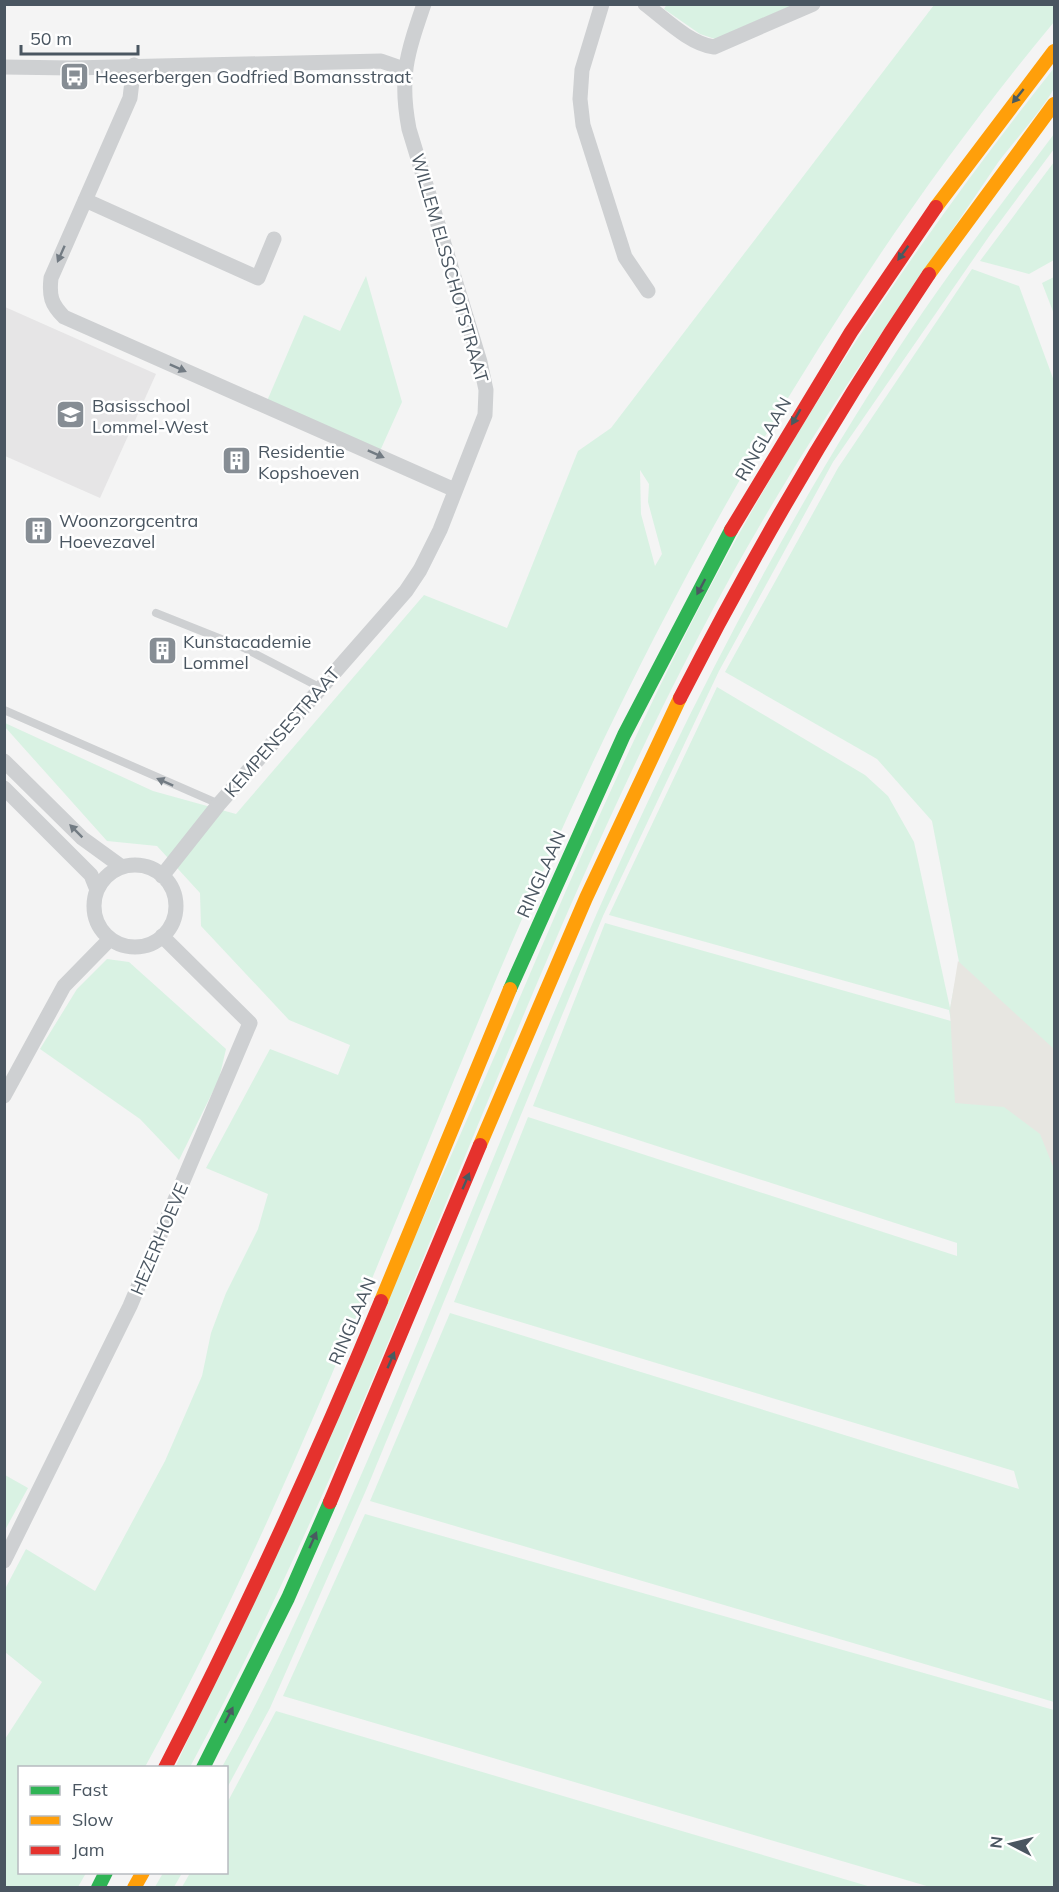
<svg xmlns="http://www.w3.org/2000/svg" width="1059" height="1892" font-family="Mulish,sans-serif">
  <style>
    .education { fill: #e6e5e6 }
    .green { fill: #d9f2e3; fill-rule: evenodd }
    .sand { fill: #e7e6e1 }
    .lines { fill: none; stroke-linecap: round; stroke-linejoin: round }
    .lane { stroke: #ced0d2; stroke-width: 8 }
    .street { stroke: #ced0d2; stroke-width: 15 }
    .fast { stroke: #30b455; stroke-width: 14 }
    .slow { stroke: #ff9f0a; stroke-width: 14 }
    .jam { stroke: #e5322d; stroke-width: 14 }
    .oneway { fill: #495b60 }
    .oneway2 { fill: #727b83 }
    .labels { text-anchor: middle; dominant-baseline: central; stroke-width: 5; stroke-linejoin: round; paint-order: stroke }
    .poi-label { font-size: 18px; fill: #4a5661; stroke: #fff; text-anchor: start }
    .street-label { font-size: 18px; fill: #4a5661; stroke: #fff }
  </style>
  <rect width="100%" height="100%" fill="#f4f4f4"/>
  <path class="education" d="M5,307l151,67 -56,124 -95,-42z"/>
  <path class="green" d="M667,4l126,1 -78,34 -15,-5 -36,-25z
    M934,5h120v17c-205,247 -371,536 -502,829 -137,305 -246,623 -407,916l-125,1v104l66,1 -8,14h-73v-148l37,-57 -37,-30v-63l21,-40 69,42 70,-130 37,-85 9,-43 15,-40 32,-64 10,-35 -62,-26 64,-119 68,26 12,-30 -61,-25 -88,-94 -1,-33 -43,-47 -50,-5 -102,-114v-4l148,68 83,23 188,-219 83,33 71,-177 33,-23zM640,470l9,14 -1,18 14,52 -7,12 -14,-52z
    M1054,68c0,6 2,13 0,19 -2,11 -46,62 -57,77 -73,109 -151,216 -218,329 -241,401 -367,863 -589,1274l-15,1c108,-241 219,-480 324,-722 62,-145 124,-290 196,-430 100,-194 224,-378 359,-548z
    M1054,134v15l-64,86 -157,227 -114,209 -116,245 -236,572 -97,220 -43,80 -1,-20 -4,-1c41,-72 75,-148 109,-224 94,-208 174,-422 266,-630 90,-203 192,-401 315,-585 45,-67 94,-130 142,-194z
    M1054,162v98l-25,14 -49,-13z
    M972,269l47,17 35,95v1321l-684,-201 80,-188 569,176 -5,-18 -560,-169 74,-185 429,139v-13l-424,-137 72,-183 346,98 -2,-11 -340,-95 108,-228 148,88 23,21 26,46 36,166 9,-46 -27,-141 -55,-62 -152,-87 113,-204z
    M366,276l36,126 -22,49 -113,-50 37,-86 36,16z
    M1054,277v37l-12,-31z
    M107,959l22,3 97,87 -7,30 -40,81 -39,-41 -100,-70 37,-60z
    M5,1475l23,13 -23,42z
    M365,1514l689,196v177h-124l-647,-191z
    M276,1711l595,176h-689l8,-14 36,-1 1,-69z
    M163,1873v-1l19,1 -8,14h-19z"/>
  <path class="sand" d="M958,961l96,88v120l-14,-35 -36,-27 -49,-4 -5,-93z"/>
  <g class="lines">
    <path class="lane" d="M156,613l88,35 77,40
      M4,710l215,94"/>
    <path class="street" d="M602,4l-20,66 -2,29 3,26 42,132 23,34
      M645,4c20,15 45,40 69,43l99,-43
      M134,65l-4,33 -79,180c-2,18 0,26 13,39l391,173
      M4,67l68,1 309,-7 23,8
      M85,200l173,78 16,-39
      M4,761l78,77 40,29
      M4,788l87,87 6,15
      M94 906a41 41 0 1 1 82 0a41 41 0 1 1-82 0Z
      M162,876l57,-72 187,-213 14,-21 20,-40 45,-115 1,-25 -6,-28 -71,-233c-10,-53 -2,-75 15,-125
      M4,1096l60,-110 46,-47
      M4,1561l126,-255 120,-283 -88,-87"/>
    <path class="fast" d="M510,989l114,-254 107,-205
      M203,1768l85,-170 42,-96
      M98,1888l8,-16"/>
    <path class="slow" d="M936,207l118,-156
      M929,274l125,-170
      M480,1145l106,-247 94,-200
      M381,1301l129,-312
      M134,1888l9,-16"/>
    <path class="jam" d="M731,530l120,-198 85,-125
      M680,698c75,-147 157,-287 249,-424
      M330,1502l150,-357
      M165,1768c79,-153 150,-308 216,-467"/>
  </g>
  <defs><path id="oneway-solid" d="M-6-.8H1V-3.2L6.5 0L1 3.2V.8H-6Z" transform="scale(1.5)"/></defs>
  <g class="oneway">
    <use href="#oneway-solid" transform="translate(1018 96) rotate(129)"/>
    <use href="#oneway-solid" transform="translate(903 253) rotate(126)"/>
    <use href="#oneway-solid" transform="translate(796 417) rotate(120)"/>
    <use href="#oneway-solid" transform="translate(701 587) rotate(118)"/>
    <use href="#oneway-solid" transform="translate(466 1181) rotate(-67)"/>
    <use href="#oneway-solid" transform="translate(391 1360) rotate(-67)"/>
    <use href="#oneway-solid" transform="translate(313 1540) rotate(-66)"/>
    <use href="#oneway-solid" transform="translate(229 1715) rotate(-63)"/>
  </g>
  <g class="oneway2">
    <use href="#oneway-solid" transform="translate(61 254) rotate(114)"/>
    <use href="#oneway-solid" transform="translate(178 368) rotate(24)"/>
    <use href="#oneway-solid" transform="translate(376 454) rotate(24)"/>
    <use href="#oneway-solid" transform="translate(165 782) rotate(-156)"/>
    <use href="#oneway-solid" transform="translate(76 831) rotate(-135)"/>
  </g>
  <defs>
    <symbol id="bus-square" viewBox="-11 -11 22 22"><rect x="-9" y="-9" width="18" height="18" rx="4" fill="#868d94" stroke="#fff"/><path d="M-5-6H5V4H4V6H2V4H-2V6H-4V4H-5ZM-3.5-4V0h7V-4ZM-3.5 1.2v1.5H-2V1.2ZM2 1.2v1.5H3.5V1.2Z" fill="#fff"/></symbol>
    <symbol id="school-square" viewBox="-11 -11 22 22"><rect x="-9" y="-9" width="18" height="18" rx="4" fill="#868d94" stroke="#fff"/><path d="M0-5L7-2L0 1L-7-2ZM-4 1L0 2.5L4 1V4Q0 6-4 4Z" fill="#fff"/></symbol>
    <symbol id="building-square" viewBox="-11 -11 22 22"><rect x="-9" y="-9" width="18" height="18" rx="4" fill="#868d94" stroke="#fff"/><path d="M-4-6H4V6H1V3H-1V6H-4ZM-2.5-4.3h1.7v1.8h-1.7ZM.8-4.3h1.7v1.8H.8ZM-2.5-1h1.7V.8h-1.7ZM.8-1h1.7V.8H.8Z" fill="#fff"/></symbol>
  </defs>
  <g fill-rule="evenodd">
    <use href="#bus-square" x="58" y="60" width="33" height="33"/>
    <use href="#school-square" x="54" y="398" width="33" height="33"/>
    <use href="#building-square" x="220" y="444" width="33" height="33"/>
    <use href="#building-square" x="22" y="514" width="33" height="33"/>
    <use href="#building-square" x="146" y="634" width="33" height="33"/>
  </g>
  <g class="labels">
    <g class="poi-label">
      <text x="95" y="76">Heeserbergen Godfried Bomansstraat</text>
      <text x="92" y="405">Basisschool<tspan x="92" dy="21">Lommel-West</tspan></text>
      <text x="258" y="451">Residentie<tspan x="258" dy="21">Kopshoeven</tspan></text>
      <text x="59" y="520">Woonzorgcentra<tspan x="59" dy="21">Hoevezavel</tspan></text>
      <text x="183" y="641">Kunstacademie<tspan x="183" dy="21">Lommel</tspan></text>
    </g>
    <g class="street-label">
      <text transform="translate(450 268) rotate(74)">WILLEM ELSSCHOTSTRAAT</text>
      <text transform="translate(763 439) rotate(-60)">RINGLAAN</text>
      <text transform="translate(282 732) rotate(-49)">KEMPENSESTRAAT</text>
      <text transform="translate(541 874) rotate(-66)">RINGLAAN</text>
      <text transform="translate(159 1239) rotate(-67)">HEZERHOEVE</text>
      <text transform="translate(352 1321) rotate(-67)">RINGLAAN</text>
    </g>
  </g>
  <rect width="1059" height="1892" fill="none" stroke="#4a5661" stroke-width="12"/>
  <rect x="18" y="1766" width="210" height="108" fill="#ffffff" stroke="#b7bbc0" stroke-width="1.5"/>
  <rect x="30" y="1786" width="30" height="9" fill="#30b455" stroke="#b7bbc0" stroke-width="1.5"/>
  <text x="72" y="1796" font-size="18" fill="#4a5661">Fast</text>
  <rect x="30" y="1816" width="30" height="9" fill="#ff9f0a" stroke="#b7bbc0" stroke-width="1.5"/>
  <text x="72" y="1826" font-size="18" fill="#4a5661">Slow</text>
  <rect x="30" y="1846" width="30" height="9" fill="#e5322d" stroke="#b7bbc0" stroke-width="1.5"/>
  <text x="72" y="1856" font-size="18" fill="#4a5661">Jam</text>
  <g transform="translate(1011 1844) rotate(277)" stroke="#ffffff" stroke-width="4.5" paint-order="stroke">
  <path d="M0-4.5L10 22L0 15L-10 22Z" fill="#4a5661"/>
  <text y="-9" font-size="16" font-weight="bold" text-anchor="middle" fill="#4a5661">N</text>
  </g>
  <path d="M21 45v9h117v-9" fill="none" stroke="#4a5661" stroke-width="3"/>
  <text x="30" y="45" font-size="18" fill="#4a5661" stroke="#ffffff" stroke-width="4.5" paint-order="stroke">50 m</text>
</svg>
